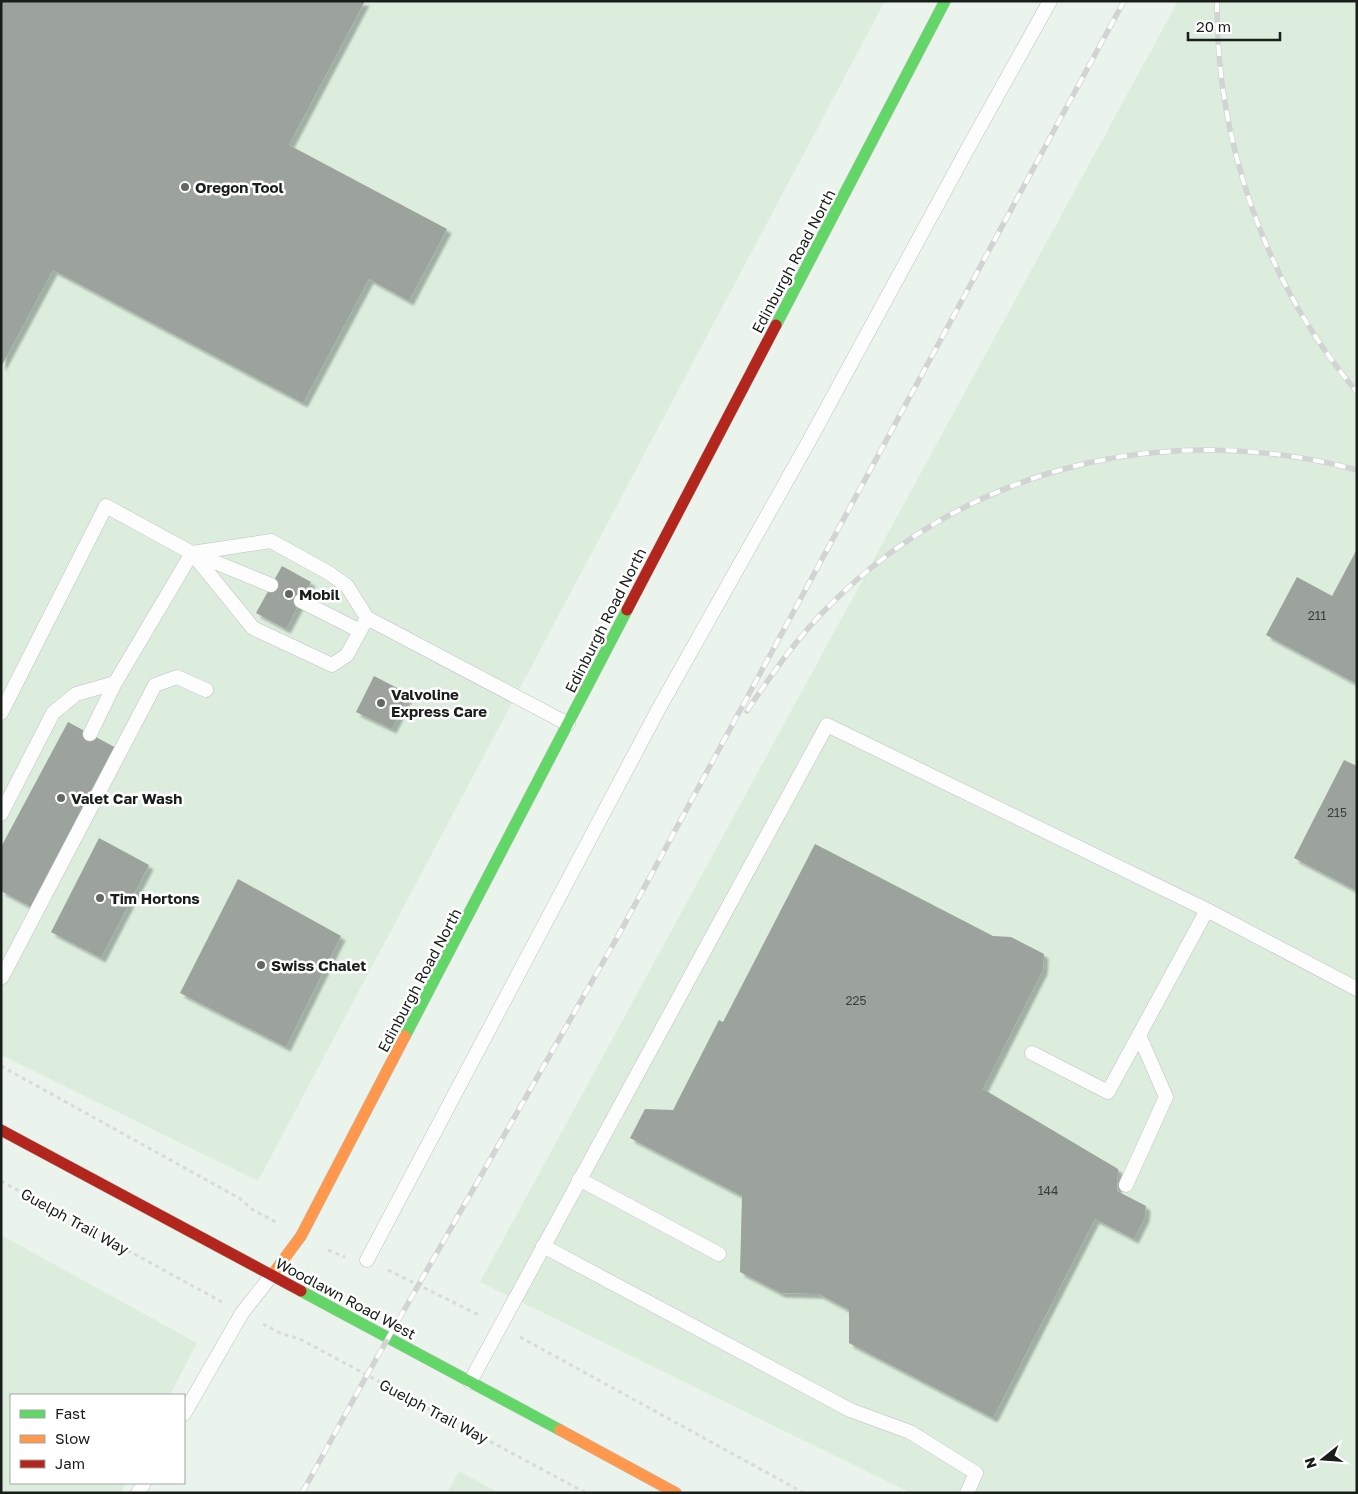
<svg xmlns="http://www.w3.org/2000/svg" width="1358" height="1494" font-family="'Golos Text',sans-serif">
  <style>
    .built { fill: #dcedde }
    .building { fill: #9ca39d; filter: url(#shadow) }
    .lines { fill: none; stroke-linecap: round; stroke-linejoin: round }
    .lane-casing { stroke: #bcc3bd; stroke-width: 15 }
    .fast-casing { stroke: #bcc3bd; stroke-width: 12 }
    .slow-casing { stroke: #bcc3bd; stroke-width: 12 }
    .jam-casing { stroke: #bcc3bd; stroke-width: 12 }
    .path { stroke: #d9dbd9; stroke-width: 3; stroke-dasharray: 4 4; stroke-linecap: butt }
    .lane { stroke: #fcfdfc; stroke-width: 14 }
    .fast { stroke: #63d668; stroke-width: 11 }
    .slow { stroke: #ff974d; stroke-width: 11 }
    .jam { stroke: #b3261e; stroke-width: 11 }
    .rail-casing { stroke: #d1d4d2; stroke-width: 5.5 }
    .rail { stroke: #fff; stroke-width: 4; stroke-dasharray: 11; stroke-linecap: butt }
    .poi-dot { fill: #626963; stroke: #fff; stroke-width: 2 }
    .labels { text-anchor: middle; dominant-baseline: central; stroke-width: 5; stroke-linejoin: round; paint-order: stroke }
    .number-label { font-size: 12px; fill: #393f3a }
    .poi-label { font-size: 15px; font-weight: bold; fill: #181e19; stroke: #fff; text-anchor: start }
    .street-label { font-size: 15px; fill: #181e19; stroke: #fff }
  </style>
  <defs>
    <filter id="shadow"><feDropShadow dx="4.5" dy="4.5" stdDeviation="1" flood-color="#0004"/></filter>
  </defs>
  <rect width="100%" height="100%" fill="#eaf4ec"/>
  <path class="built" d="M1,1h884l-627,1180 -257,-126z
    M1178,1h179v1492h-446l-431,-211z
    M1,1235l196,108 -27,52h-159v88h115l-5,10h-120z
    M459,1471l40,22h-52z"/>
  <path class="building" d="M1,1h364l-76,144 158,84 -38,72 -40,-22 -66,124 -250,-133 -52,97z
    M1357,549v135l-91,-49 31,-58 35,19z
    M282,566l29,16 -25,47 -30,-16z
    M374,676l35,18 -17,35 -36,-17z
    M68,722l52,28 -85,159 -34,-18v-44z
    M1344,760l13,6v125l-63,-33z
    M99,838l50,27 -48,93 -50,-26z
    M815,844l178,92 18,1 33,17 -1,16 -60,119 135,80 -1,22 29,15 -1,11 -11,22 -39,-20 -102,199 -144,-75v-33l-30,-16 -38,-1 -41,-21 2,-76 -112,-58 15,-29 28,1 46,-90 4,2z
    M238,879l103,57 -55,111 -106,-54z"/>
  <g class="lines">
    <defs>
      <path id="lane" d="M192,553l61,75 79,37 15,-10 20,-37
        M195,554l76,31
        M301,601l59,30
        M1,713l105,-207 86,47 79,-12 58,32 18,13 20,32 201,106
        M90,734l25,-51 77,-130
        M1,814l52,-101 23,-19 39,-11
        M2,977l153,-292 22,-8 29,13
        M1032,1053l76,39 99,-182
        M579,1179l140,75
        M1126,1185l40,-88 -27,-62
        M543,1246l307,164 60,22 66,41 -9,20
        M367,1260l291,-550 151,-269 158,-291 83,-149
        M470,1382l357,-657 380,185 150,79
        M184,1414l58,-101 30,-38
        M138,1493l6,-10"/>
      <path id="fast" d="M776,325l169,-324
        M405,1036l222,-426
        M301,1291l259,139"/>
      <path id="slow" d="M272,1275l29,-39 104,-200
        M560,1430l116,63"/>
      <path id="jam" d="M627,610l149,-285
        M1,1130l300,161"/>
    </defs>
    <use href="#lane" class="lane-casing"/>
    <use href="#fast" class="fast-casing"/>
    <use href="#slow" class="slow-casing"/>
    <use href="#jam" class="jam-casing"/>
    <path class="path" d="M1,1066l238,132 14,12 23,12
      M1,1181l221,121
      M328,1250l17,7
      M388,1270l93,46
      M263,1324l17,9 20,6 286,154
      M520,1337l284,156"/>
    <use href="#lane" class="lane"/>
    <use href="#fast" class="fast"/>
    <use href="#slow" class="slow"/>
    <use href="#jam" class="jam"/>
    <defs>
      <path id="rail" d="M1217,1c-1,141 49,284 140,391
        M747,711c26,-39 53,-77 86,-109 140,-138 337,-182 524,-132
        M302,1493l65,-118 251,-439 506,-935"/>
    </defs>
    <use href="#rail" class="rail-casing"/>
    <use href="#rail" class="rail"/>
  </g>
  <g class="poi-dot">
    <circle cx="185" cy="187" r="5"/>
    <circle cx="289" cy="594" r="5"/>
    <circle cx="381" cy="703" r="5"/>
    <circle cx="61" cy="798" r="5"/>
    <circle cx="100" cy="898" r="5"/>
    <circle cx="261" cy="965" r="5"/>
  </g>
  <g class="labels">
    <g class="number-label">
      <text x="1317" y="615">211</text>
      <text x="1337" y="812">215</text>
      <text x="856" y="1000">225</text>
      <text x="1048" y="1190">144</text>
    </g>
    <g class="poi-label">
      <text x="195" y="187">Oregon Tool</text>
      <text x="299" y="594">Mobil</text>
      <text x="391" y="694">Valvoline<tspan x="391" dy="17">Express Care</tspan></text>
      <text x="71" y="798">Valet Car Wash</text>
      <text x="110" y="898">Tim Hortons</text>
      <text x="271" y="965">Swiss Chalet</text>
    </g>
    <g class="street-label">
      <text transform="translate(793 261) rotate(-62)">Edinburgh Road North</text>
      <text transform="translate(605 620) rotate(-63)">Edinburgh Road North</text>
      <text transform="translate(419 980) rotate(-62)">Edinburgh Road North</text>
      <text transform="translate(75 1221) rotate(29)">Guelph Trail Way</text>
      <text transform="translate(346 1298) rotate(28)">Woodlawn Road West</text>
      <text transform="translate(434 1411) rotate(28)">Guelph Trail Way</text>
    </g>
  </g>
  <rect width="1358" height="1494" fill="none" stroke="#181e19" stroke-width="5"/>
  <rect x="10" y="1394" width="175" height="90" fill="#ffffff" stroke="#a3a5a3"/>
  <rect x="20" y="1410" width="25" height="8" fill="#63d668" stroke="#a3a5a3"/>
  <text x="55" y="1419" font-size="15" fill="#181e19">Fast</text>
  <rect x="20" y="1435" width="25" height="8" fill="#ff974d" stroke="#a3a5a3"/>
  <text x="55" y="1444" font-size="15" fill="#181e19">Slow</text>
  <rect x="20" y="1460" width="25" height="8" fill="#b3261e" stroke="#a3a5a3"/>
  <text x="55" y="1469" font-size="15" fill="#181e19">Jam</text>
  <g transform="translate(1323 1459) rotate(253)" stroke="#ffffff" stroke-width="4" paint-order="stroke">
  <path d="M0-4L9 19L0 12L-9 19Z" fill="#181e19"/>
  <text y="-8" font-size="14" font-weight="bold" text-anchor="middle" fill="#181e19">N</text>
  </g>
  <path d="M1188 32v8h92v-8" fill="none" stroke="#181e19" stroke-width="2.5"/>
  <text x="1196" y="32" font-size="15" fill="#181e19" stroke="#ffffff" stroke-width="4" paint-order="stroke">20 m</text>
</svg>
